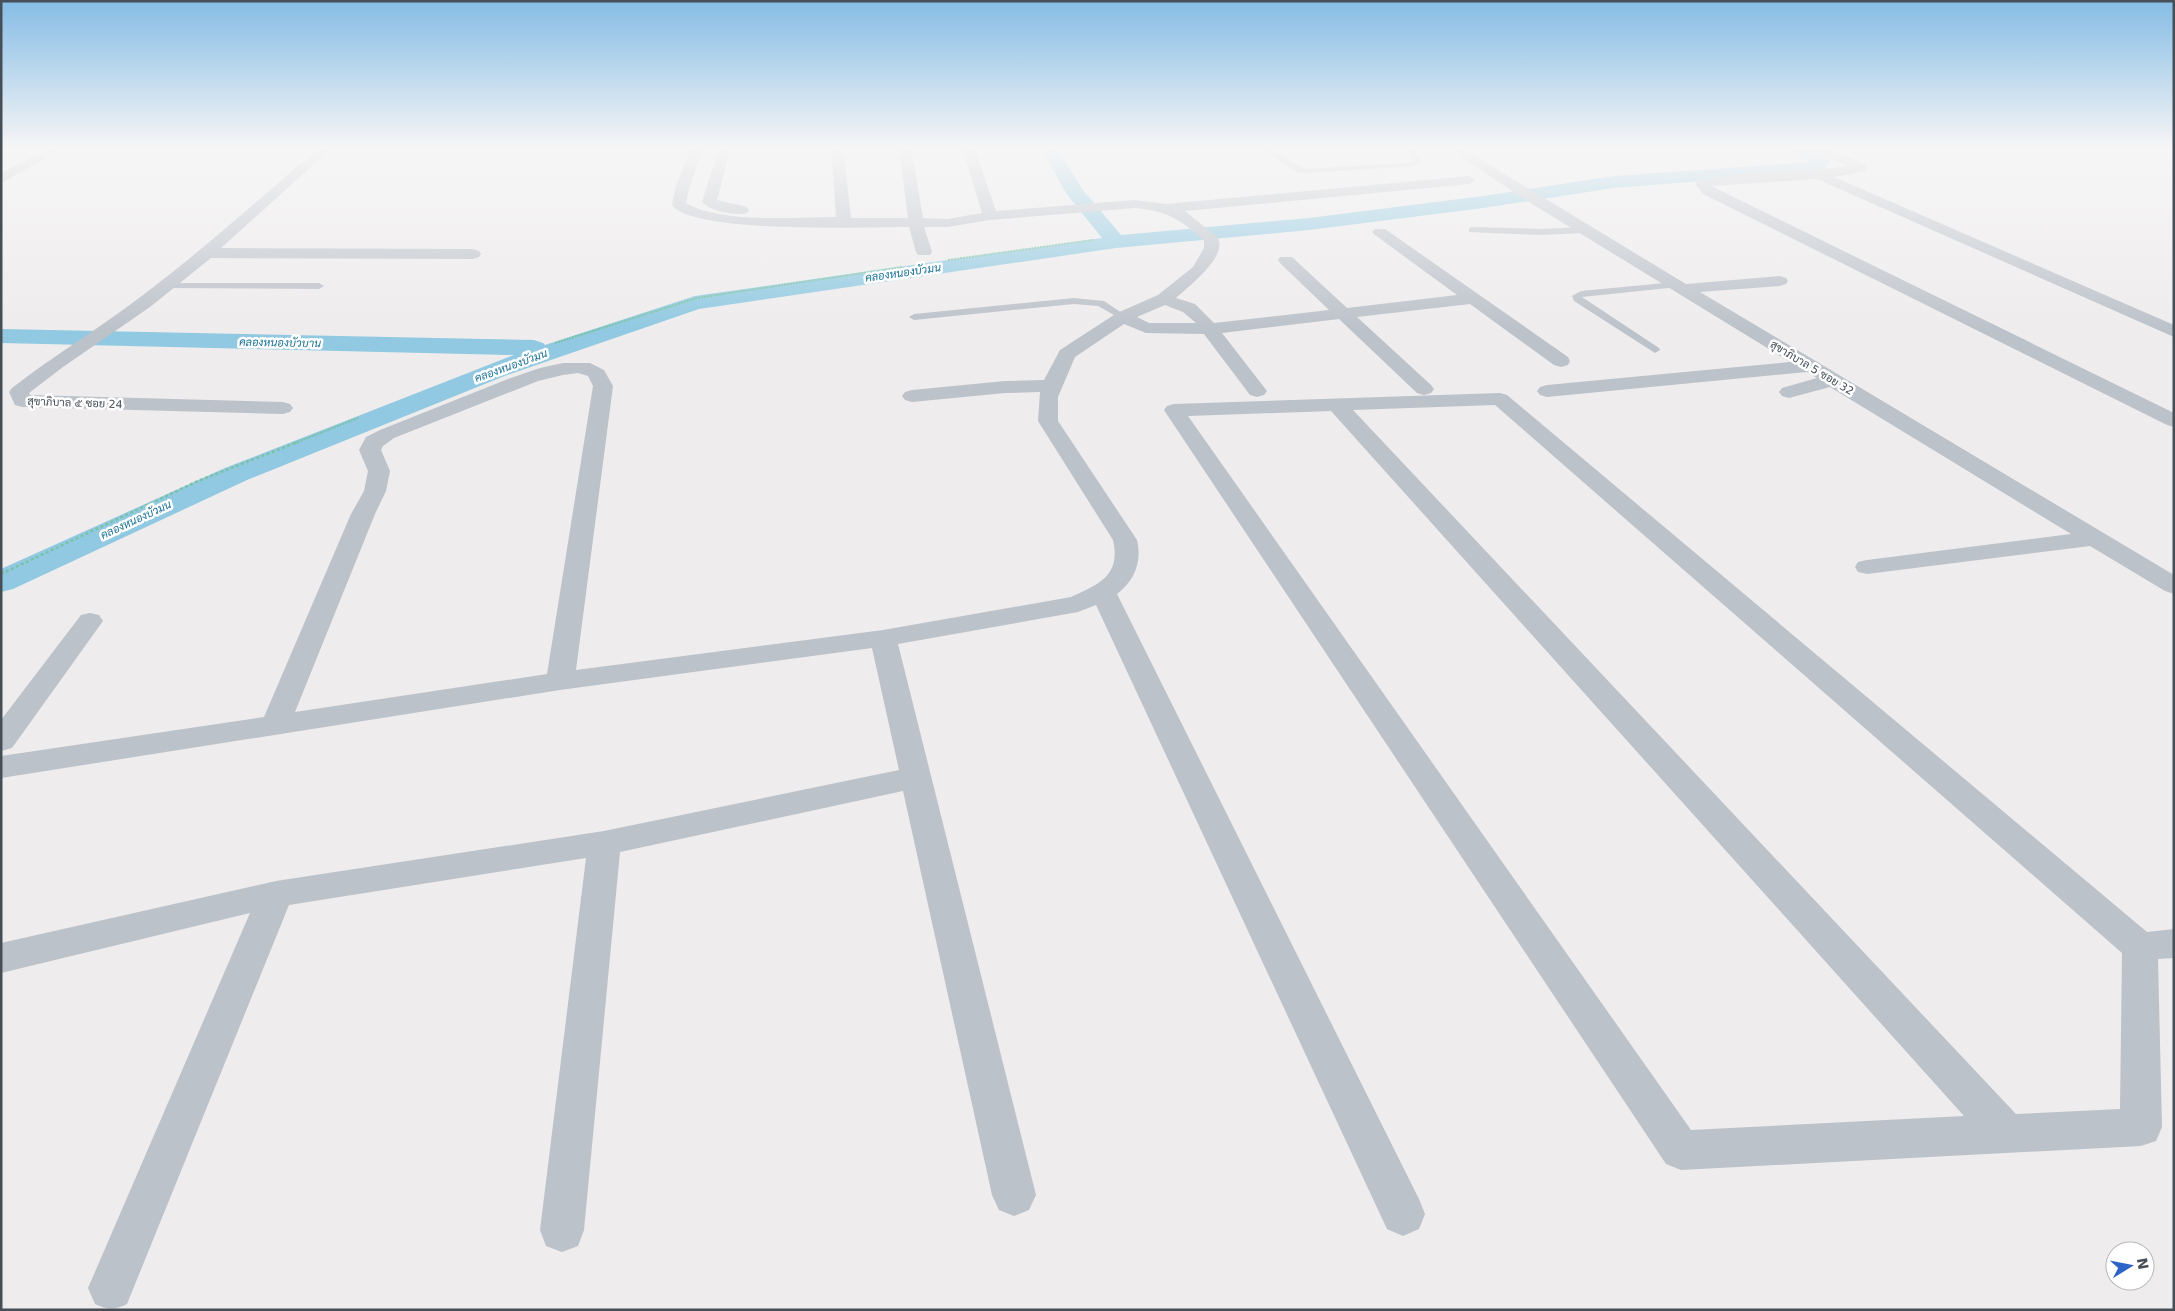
<svg xmlns="http://www.w3.org/2000/svg" width="2175" height="1311" font-family="'DejaVu Sans',Sarabun,sans-serif">
  <style>
    .lines { fill: none; stroke-linecap: round; stroke-linejoin: round }
    .canal { fill: #90c9e1; fill-rule: evenodd }
    .path-far1 { stroke: #7ac2a5; stroke-width: 2; stroke-dasharray: 2 1; stroke-linecap: butt }
    .path { stroke: #7ac2a5; stroke-width: 2.5; stroke-dasharray: 3 2.5; stroke-linecap: butt }
    .service { fill: #bcc2ca; fill-rule: evenodd }
    .minor { fill: #bcc2ca; fill-rule: evenodd }
    .labels { text-anchor: middle; dominant-baseline: central; stroke-width: 5; stroke-linejoin: round; paint-order: stroke }
    .far-water-label { font-size: 11px; font-style: italic; fill: #1b7195; stroke: #fff }
    .far-street-label { font-size: 11px; fill: #464e57; stroke: #fff }
  </style>
  <rect width="100%" height="100%" fill="#eeecec"/>
  <g class="lines">
    <path class="canal" d="M1040,147h16l27,43 38,45 188,-17 174,-22 131,-20 196,-14 -23,-11 -2,-4c15,0 35,0 45,14l-8,10 -6,1 -202,16 -131,20 -174,22 -193,18 -417,61 -192,66 -260,105 -234,109 -12,3v-23l224,-101 289,-113 -513,-12v-14l533,11 9,3 2,2 150,-49 407,-58 -36,-45z"/>
    <path class="path-far1" d="M948,260l145,-20
      M555,343l142,-45 205,-31
      M295,443l63,-25"/>
    <path class="path" d="M1,574l197,-93 100,-39"/>
    <path class="service" d="M1259,147h9l34,21 6,1 106,-7 -1,-6 -15,-9c11,0 20,3 24,14l-6,5 -108,7 -11,-1z
      M1472,227l69,2 43,-2 4,3 -4,3 -43,2 -72,-3v-4z
      M1675,282l5,3 -2,2 -96,10 77,51 1,2 -5,3 -81,-52 -2,-5 9,-5z
      M166,283h153l5,3 -5,3 -156,-1 -2,-2z
      M1074,298l30,3 24,16 -5,3 -25,-14 -24,-2 -160,16 -5,-3 5,-3z"/>
    <path class="minor" d="M51,147h15l-65,36v-10z
      M320,147h13l-112,101 252,1 6,2 2,3 -2,3 -6,2 -262,-1 -61,49 -87,60 -34,26 1,2 253,7 7,2 3,4 -3,4 -7,2 -261,-7 -7,-2 -6,-13 3,-4c41,-32 86,-59 127,-90 63,-47 121,-100 181,-151z
      M691,147h12l-14,42 -3,14c36,21 108,14 150,14l-5,-70h12l8,71h57l-9,-71h12l12,71 25,1 34,-6 -20,-66h12l22,64 139,-11 31,4 303,-28 7,4 -7,4 -284,27 32,26c13,18 -29,50 -41,61l19,6 19,19 115,-13 -49,-47 -2,-3 2,-3h12l55,51 110,-13 -82,-60 -3,-3 3,-3h10l183,128 2,4 -2,4 -7,2 -7,-2 -84,-61 -113,13 74,68 3,4 -3,4 -7,2 -7,-2 -78,-74 -117,14 45,58 -3,4 -7,2 -7,-2 -46,-61 -58,-1 -22,-9 -49,33 -17,40v24l79,119c5,22 -2,40 -20,54l302,605 6,15 -6,15 -16,7 -16,-7 -291,-624 -18,7 -180,32 138,551 -7,15 -15,6 -15,-6 -7,-15 -89,-404 -283,61 -36,378 -6,16 -16,6 -16,-6 -6,-16 46,-372 -297,47 -162,399c-13,6 -19,6 -32,0l-7,-16 162,-375 -249,60v-30l275,-62 328,-50 295,-61 -27,-122 -312,42 -559,88v-22l263,-39 87,-203 13,-23 4,-20 -9,-21 7,-13 14,-7 128,-51 32,-11 23,-5h27l14,7 9,16 -37,284 307,-40 188,-33c28,-13 50,-21 42,-57l-75,-119 2,-29 -35,1 -93,9 -7,-2 -3,-4 3,-4 7,-2 93,-9 39,-1 16,-30 57,-37 41,-18 35,-28 11,-19v-7c-23,-22 -37,-30 -69,-33l-145,12 -42,7h-24l8,25 -2,3h-12l-2,-3 -7,-25c-40,0 -216,7 -237,-22l3,-16zM1165,305l18,7 13,11h-47l-12,-6zM578,373l10,3 5,10 -46,288 -252,38 80,-198 11,-23 4,-20 -9,-21 2,-4 11,-8 144,-57 25,-6z
      M719,147h12l-14,53 30,7 2,3 -2,3c-11,3 -37,-2 -45,-11z
      M1446,147h14l226,137 94,-8 6,2 2,3 -2,3 -6,2 -80,6 474,283v19l-9,-3 -75,-45 -223,28 -9,-2 -3,-5 3,-5 9,-2 204,-26 -241,-147 -41,11 -7,-2 -3,-4 3,-4 35,-10 -10,-6 -260,25 -7,-2 -3,-4 3,-4 7,-2 243,-23 -261,-160z
      M1811,147h16l39,18 2,3 -2,3 -32,6 340,148v12l-357,-158 -106,7 463,227v14l-7,-2 -464,-231 -8,-10 2,-3c49,-12 101,-7 150,-15l-34,-16z
      M1500,393l7,2 640,537 27,-3v29l-16,1 4,168 -6,14 -15,5 -460,24 -15,-6 -502,-754 3,-4 7,-2zM1495,405l627,548 -2,156 -104,5 -663,-704zM1331,411l633,705 -273,14 -503,-714z
      M90,613l9,2 4,6 -91,127 -11,3v-31l80,-105z"/>
  </g>
  <linearGradient id="sky" x2="0" y2="1"><stop stop-color="#85bce5"/><stop offset="0.45" stop-color="#f7f6f6"/><stop offset="1" stop-color="#f7f6f6" stop-opacity="0"/></linearGradient>
  <rect width="2175" height="330" fill="url(#sky)"/>
  <g class="labels">
    <g class="far-water-label">
      <text transform="translate(903 273) rotate(-8)">คลองหนองบัวมน</text>
      <text transform="translate(280 343) rotate(1)">คลองหนองบัวบาน</text>
      <text transform="translate(511 366) rotate(-20)">คลองหนองบัวมน</text>
      <text transform="translate(136 520) rotate(-25)">คลองหนองบัวมน</text>
    </g>
    <g class="far-street-label">
      <text transform="translate(1812 368) rotate(31)">สุขาภิบาล 5 ซอย 32</text>
      <text transform="translate(75 403) rotate(2)">สุขาภิบาล ๕ ซอย 24</text>
    </g>
  </g>
  <rect width="2175" height="1311" fill="none" stroke="#464e57" stroke-width="5"/>
  <g transform="translate(2130 1266) rotate(80)"><circle r="24" fill="#ffffff" stroke="#b5b8bc"/>
  <path d="M0-4L9 19L0 12L-9 19Z" fill="#2c63c8"/>
  <text y="-8" font-size="14" font-weight="bold" text-anchor="middle" fill="#464e57">N</text>
  </g>
</svg>
